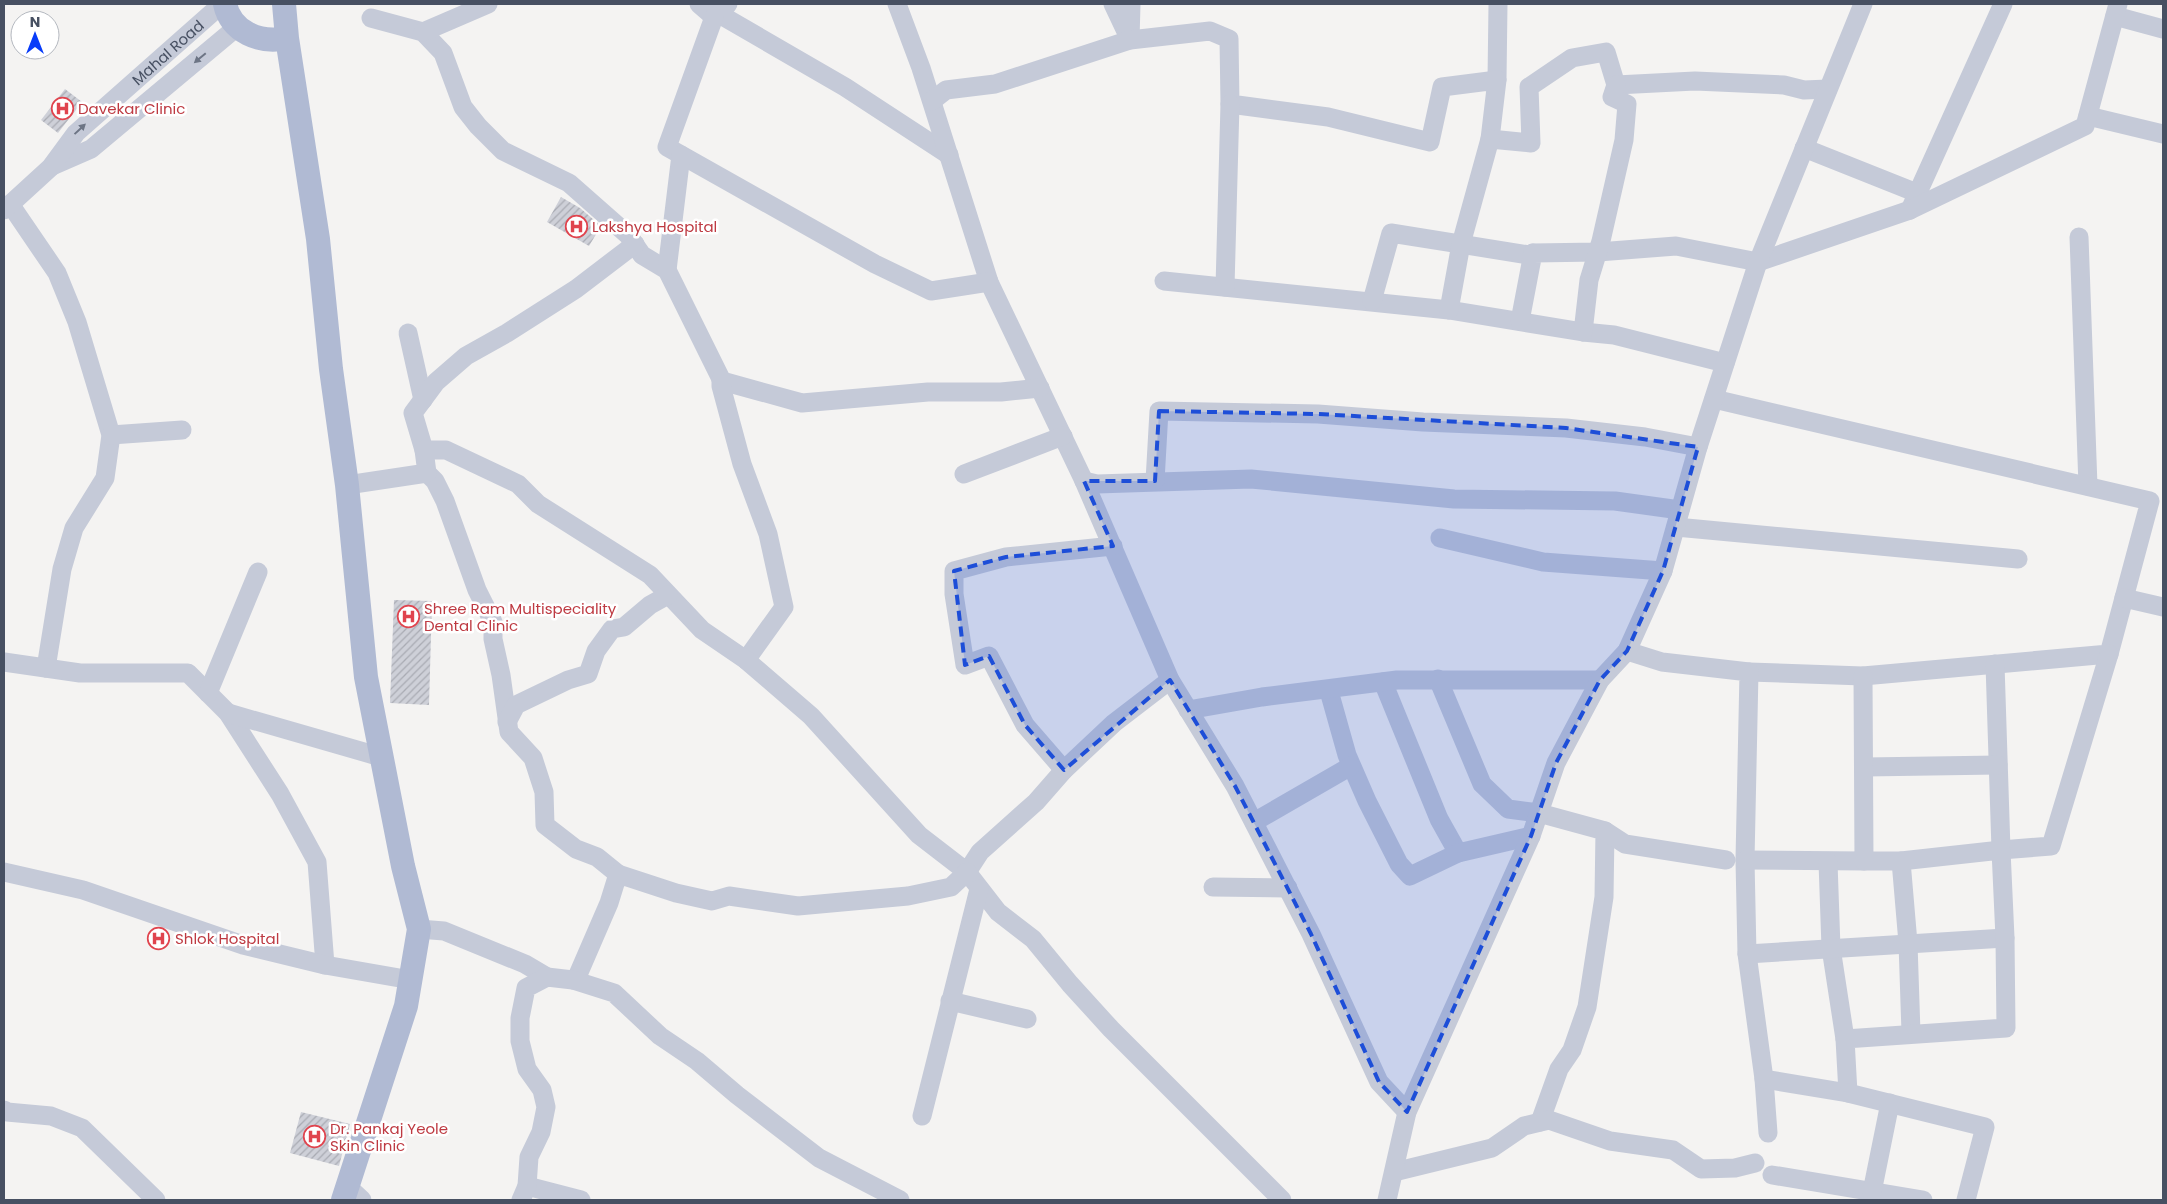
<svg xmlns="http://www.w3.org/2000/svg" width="2167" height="1204" font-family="Poppins,sans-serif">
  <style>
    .building { fill: url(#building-hatch) }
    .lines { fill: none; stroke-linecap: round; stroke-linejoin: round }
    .minor { stroke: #c5cad8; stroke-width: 19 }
    .major { stroke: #b0bad3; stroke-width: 24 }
    .oneway { fill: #6d7585 }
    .marked { fill: #1d4ed8; fill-opacity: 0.2; stroke: #1d4ed8; stroke-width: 4; stroke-dasharray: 10 6; stroke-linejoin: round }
    .labels { text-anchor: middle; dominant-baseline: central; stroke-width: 5; stroke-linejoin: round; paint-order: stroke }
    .street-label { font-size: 15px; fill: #475062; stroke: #fff }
    .health-label { font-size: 15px; fill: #be3a42; stroke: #fff; text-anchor: start }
  </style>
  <defs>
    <pattern id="building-hatch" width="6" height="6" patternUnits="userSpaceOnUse" patternTransform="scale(1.25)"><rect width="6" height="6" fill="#ced0d8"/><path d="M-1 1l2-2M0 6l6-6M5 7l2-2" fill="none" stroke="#a9abb3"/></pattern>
  </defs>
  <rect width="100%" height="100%" fill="#f4f3f2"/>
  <path class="building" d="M65,89l17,13 -24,31 -17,-13z
    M561,197l19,11 21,18 -12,20 -42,-24z
    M394,600l38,1 -3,104 -39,-2z
    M301,1112l49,12 -11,42 -49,-13z"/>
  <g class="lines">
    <g class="minor">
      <path d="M699,4l15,13 5,-3"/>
      <path d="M728,4l-9,10 126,73 104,68"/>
      <path d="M897,4l24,64 68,214 95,199 86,199 65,106 76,148 68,148 28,30"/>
      <path d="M1113,4l17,36 1,-36"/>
      <path d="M2115,16l48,13"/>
      <path d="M714,17l-47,130 208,117 56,27 58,-9"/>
      <path d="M371,18l52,14 20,21 20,54 15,19 25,25 66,32 59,52 14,20 25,15 55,111 80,22 126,-11h73l39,-4"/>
      <path d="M423,32l65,-28"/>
      <path d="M1497,80l1,-76"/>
      <path d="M932,101l14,-11 49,-6 135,-44 80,-9 19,8 1,65 98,13 102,25 12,-55 55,-7 -7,59 41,4 -2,-56 43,-29 34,-6 10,33 79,-4 89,4 20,5 24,-1"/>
      <path d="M2088,116l75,18"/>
      <path d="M1804,148l113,45"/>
      <path d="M52,166l39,-17 146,-122"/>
      <path d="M10,204l47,69 20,49 34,113 -6,43 -31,50 -12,41 -16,99"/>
      <path id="s1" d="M4,210l47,-43 25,-34 146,-129"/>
      <path d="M1910,210l93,-206"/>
      <path d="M2079,237l9,249"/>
      <path d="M667,270l14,-115"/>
      <path d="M1164,281l285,29 134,22 31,3 111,28"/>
      <path d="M1225,287l5,-183"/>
      <path d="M1372,301l19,-68 138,22 4,-2"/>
      <path d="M1449,310l12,-66 29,-105"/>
      <path d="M1520,321l13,-68 65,-1 78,-6 82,16 152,-52 175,-84 33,-122"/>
      <path d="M1583,332l6,-52 12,-39 23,-101 3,-36 -15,-7 4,-12"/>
      <path d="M408,333l15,67"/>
      <path d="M721,379v7l21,78 26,70 16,73 -38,53"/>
      <path d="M1714,399l436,102 -41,153 -246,22 -114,-4"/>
      <path d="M111,435l71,-5"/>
      <path d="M424,450l-11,-37 23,-31 30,-26 41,-23 69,-44 59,-45"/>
      <path d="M427,473l8,8 10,20 32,89 16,32v17l8,36 8,57 24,26 11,34 1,33 31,24 21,8 21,17"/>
      <path d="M964,474l99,-38"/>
      <path d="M1084,481l13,3 154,-5 203,20 161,2 65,9"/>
      <path d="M1155,481l4,-70 159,3 105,8 143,6 79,9 53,10"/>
      <path d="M347,485l80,-12 -3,-23h22l72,34 20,20 112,71 52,55 44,30 65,56 108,119 48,37 13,-20 56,-50 28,-32 50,-47 56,-43"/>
      <path d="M1676,527l342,32"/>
      <path d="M1440,538l103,24 120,9"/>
      <path d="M2124,598l39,9"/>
      <path d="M1627,651l35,11 87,10 -4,188 2,94 17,125 4,54"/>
      <path d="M4,662l76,11h108l40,40 52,81 37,68 8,103"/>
      <path d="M1995,664l6,186 50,-4 58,-192"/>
      <path d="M1438,679l44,105 26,25 31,4 66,18 -1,66 -17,110 -15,43 -13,19 -19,53"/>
      <path d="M1383,682l56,137 19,34"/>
      <path d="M1329,691l18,64 20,46 32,63 11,12 48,-23 73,-17"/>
      <path d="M208,693l50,-121"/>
      <path d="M1188,710l74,-13 135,-17h203"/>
      <path d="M228,713l153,44"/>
      <path d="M507,722l9,-17 52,-25 20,-6 8,-23 16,-22 12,-2 26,-22 18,-10"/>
      <path d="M1865,767l133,-2"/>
      <path d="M1064,770l-39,-45 -36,-69 -24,9 -11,-71v-23l52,-14 107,-11"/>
      <path d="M1254,822l97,-56"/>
      <path d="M1605,831l20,13 101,16"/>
      <path d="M1745,860l119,1 -1,-185"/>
      <path d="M1901,861l7,82 3,90"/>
      <path d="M1828,862l3,86 14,91"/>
      <path d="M4,872l79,18 160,55 82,20 86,15"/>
      <path d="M1213,887l75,1"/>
      <path d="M419,929l25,2 81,33 22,13"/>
      <path d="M1747,954l258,-16"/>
      <path d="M573,980l4,-3 32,-74 9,-29 58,19 36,8 17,-5 69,10 110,-10 43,-9 16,-15 31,40 35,27 37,45 41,45 171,171"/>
      <path d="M950,1001l77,18"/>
      <path d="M1764,1079l84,14 -3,-54 161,-11 -1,-90 -4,-88 -100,11h-37"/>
      <path d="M1848,1093l137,34 -19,73"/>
      <path d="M4,1110l3,2 44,4 31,12 74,72"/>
      <path d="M922,1116l57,-227"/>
      <path d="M1394,1172l98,-24 32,-22 25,-6 61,21 63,9 28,19 34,-1 20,-5"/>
      <path d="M1772,1175l151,25"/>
      <path d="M347,1186l15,14"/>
      <path d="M527,1186l54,14"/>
      <path d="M1872,1192l18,-89"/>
      <path d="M521,1200l6,-14 2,-29 12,-25 5,-25 -4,-17 -15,-21 -7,-28v-23l6,-30 21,-11 26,3 41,13 46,43 37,25 40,34 82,63 81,42"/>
      <path d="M1387,1200l20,-88 124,-276 25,-73 44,-83 27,-29 36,-80 35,-124 60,-185 105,-258"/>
    </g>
    <path class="major" d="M225,4c6,28 35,40 62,34l-3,-34
      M287,38l31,201 13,130 16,116 19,192 37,189 16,63 -13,77 -63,194"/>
  </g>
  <defs><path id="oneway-solid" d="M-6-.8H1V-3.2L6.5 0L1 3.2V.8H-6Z" transform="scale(1.25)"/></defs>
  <g class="oneway">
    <use href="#oneway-solid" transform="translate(200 58) rotate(140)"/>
    <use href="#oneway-solid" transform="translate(80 129) rotate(-43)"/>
  </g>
  <path class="marked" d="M1159,411l159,3 248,14 132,19 -35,124 -36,80 -27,29 -44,83 -25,73 -124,276 -28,-30 -68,-148 -76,-148 -65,-106 -106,90 -39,-45 -36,-69 -24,9 -11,-94 52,-14 107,-11 -29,-65h71z"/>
  <defs>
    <symbol id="hospital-ring" viewBox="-11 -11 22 22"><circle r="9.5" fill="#fff" stroke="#e0444e" stroke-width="1.5"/><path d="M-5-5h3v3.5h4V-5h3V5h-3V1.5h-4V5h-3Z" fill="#e0444e"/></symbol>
  </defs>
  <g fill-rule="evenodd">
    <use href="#hospital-ring" x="50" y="96" width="25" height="25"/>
    <use href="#hospital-ring" x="564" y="214" width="25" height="25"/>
    <use href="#hospital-ring" x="396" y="604" width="25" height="25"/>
    <use href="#hospital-ring" x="146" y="926" width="25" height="25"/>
    <use href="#hospital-ring" x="302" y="1124" width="25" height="25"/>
  </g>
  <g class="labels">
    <g class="street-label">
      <text stroke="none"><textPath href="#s1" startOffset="228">Mahal Road</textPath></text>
    </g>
    <g class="health-label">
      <text x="78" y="108">Davekar Clinic</text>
      <text x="592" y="226">Lakshya Hospital</text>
      <text x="424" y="608">Shree Ram Multispeciality<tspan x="424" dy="17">Dental Clinic</tspan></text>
      <text x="175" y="938">Shlok Hospital</text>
      <text x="330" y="1128">Dr. Pankaj Yeole<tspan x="330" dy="17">Skin Clinic</tspan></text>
    </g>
  </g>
  <rect width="2167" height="1204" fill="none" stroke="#475062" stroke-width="10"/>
  <g transform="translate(35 35)"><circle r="24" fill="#ffffff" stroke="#b5b9c0"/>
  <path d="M0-4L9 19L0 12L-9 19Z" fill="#083cf9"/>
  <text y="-8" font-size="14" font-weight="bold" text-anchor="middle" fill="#475062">N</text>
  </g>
</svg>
